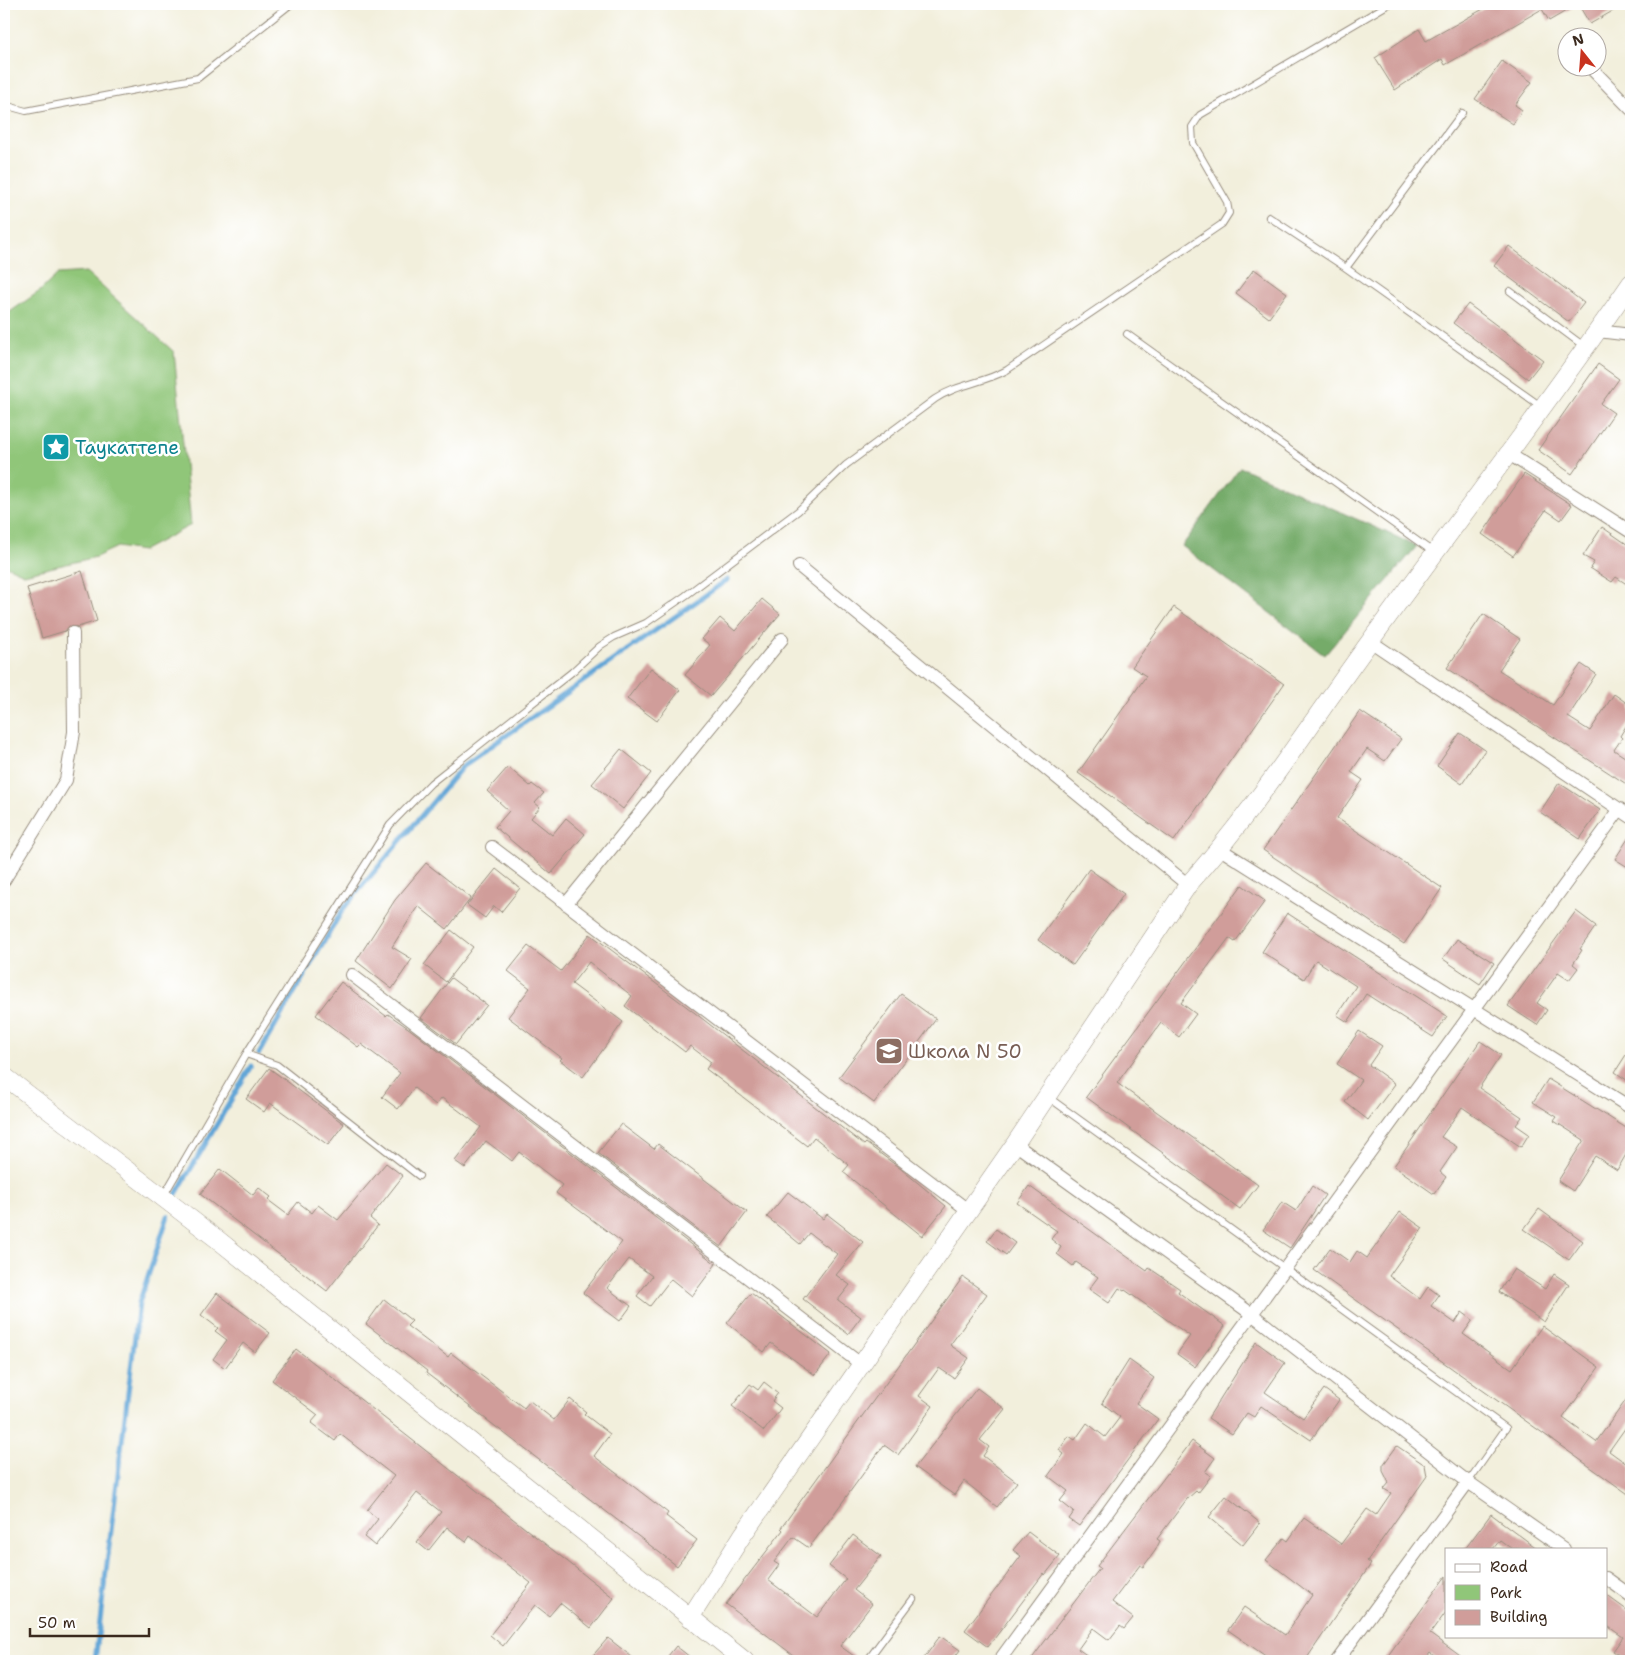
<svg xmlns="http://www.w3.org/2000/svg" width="1635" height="1665" font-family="'Shantell Sans',sans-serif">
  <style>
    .green { fill: #90c679; stroke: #66784c }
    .forest { fill: #74ab69; stroke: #586a44 }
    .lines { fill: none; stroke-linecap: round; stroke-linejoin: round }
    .stream { stroke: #62a6d7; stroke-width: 5 }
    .building { fill: #d09d9a }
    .lane-casing { stroke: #968c7d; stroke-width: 8 }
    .street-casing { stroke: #968c7d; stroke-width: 14 }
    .secondary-casing { stroke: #968c7d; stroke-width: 19 }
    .lane { stroke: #fff; stroke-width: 6 }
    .street { stroke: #fff; stroke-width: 12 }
    .secondary { stroke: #fff; stroke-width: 18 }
    .labels { text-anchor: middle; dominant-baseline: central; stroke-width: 5; stroke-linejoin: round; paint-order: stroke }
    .culture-label { font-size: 19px; fill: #0d838f; stroke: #fff; text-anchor: start }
    .education-label { font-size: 19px; fill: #785e54; stroke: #fff; text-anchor: start }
  </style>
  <rect width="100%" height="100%" fill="#fff"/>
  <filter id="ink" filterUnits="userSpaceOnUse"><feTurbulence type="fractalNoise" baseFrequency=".02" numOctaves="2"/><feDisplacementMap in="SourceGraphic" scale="10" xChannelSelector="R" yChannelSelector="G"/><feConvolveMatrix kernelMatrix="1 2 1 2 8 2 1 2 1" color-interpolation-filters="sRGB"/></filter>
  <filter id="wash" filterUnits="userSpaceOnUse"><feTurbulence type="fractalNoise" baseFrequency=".0096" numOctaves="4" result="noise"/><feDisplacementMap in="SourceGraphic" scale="20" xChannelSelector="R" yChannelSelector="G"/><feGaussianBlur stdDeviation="1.12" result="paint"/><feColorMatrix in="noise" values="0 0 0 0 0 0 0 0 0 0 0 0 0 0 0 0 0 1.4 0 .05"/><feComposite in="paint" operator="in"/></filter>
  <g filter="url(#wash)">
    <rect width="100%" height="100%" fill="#f2efdc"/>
    <path class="green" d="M86,272l88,80 17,173 -49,26 -25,-4 -21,10 -72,17 -20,-9v-249l36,-25 18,-17z"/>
    <path class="forest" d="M1240,467l177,79 -92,109 -143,-109z"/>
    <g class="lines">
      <path class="stream" d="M259,1053l84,-144 120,-143 264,-186
        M176,1194l75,-128
        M95,1661l44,-358 29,-87"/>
    </g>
    <g id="blocks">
      <path class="building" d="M1492,4h133l-35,20 -12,-20 -29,17 -7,-12 -97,56 -3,-6 -47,31 -20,-32 44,-29 7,12z
        M1502,61l30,21 -17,23 7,5 -9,14 -38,-25z
        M1509,246l75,57 -15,19 -75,-56z
        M1254,269l33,24 -18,25 -33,-25z
        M1468,304l75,56 -15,19 -75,-56z
        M1598,364l21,15 -18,25 13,9 -42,61 -34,-24z
        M1524,474l48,31 -11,15 -15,-10 -33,46 -31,-22z
        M1602,527l29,20v40l-15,-10 -4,5 -22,-14 4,-6 -11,-6z
        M82,571l15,50 -19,6 -9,-1 -4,5 -23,7 -15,-50z
        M762,599l18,15 -69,82 -26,-21 25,-30 -8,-6 18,-21 15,13z
        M1174,607l110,77 -110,157 -96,-68 68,-97 -14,-9z
        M1483,614l37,25 -21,31 54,35 28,-41 15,10 -28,43 22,14 24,-37 17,12v12l-11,18 2,2 -8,12 17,11v26l-184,-119z
        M651,668l29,22 -23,31 -30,-22z
        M1360,711l41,28 -16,22 -18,-12 -16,23 12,8 -26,38 105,70 -38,56 -141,-94z
        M1460,733l25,17 -23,34 -25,-18z
        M621,749l30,24 -28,36 -31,-25z
        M508,767l22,19 2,-2 12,9 -9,10 5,4 -9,11 21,17 14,-17 19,16 -34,40 -56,-47 14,-16 -22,-20z
        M1559,783l41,27 -20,29 -40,-27z
        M1631,834v35l-16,-10z
        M426,863l45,35 -24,31 -29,-23 -26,41 20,12 -20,30 -36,-28 39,-61z
        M496,869l24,19 -19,24 -7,-6 -9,12 -18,-13z
        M1089,869l35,25 -51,71 -35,-25z
        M1242,885l23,16 -30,41 -6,-4 -48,65 15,11 -17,23 -18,-14 -44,60 141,102 -18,24 -154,-112z
        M1576,911l20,15 -16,23 2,1 -9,14 5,4 -9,12 -11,-7 -21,30 10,7 -10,15 -29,-19z
        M1287,913l160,103 -14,21 -67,-43 -18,28 -11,-7 19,-29 -40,-26 -12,19 -42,-27z
        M451,930l22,17 -27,35 -22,-17z
        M590,934l105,79 169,132 2,-2 35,26 45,37 -24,30 -79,-64 6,-7 -35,-28 -7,9 -101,-77 5,-7 -21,-16 -5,6 -60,-46 7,-10 -43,-34 -17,22 51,38 -40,55 -23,-17 2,-2 -54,-41 22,-29 -22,-17 20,-25 33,25z
        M1457,939l37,24 -14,21 -37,-25z
        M451,978l36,27 -31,39 -35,-26z
        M341,982l45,34 2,-2 23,16 305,234 -24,32 -21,-17 -21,27 -13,-10 15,-20 -23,-17 -22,29 24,18 -11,15 -37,-28 39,-51 -66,-49 6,-8 -43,-33 -7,9 -26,-20 -21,27 -10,-7 26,-34 -39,-29 -6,7 -22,-17 -16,21 -16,-12 18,-24 -39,-29 -3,3 -42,-32z
        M901,994l35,25 -62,84 -35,-26z
        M1359,1031l23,15 -13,19 26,19 -27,36 -23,-18 16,-22 -24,-16z
        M1480,1041l21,14 -22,33 43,29 -6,8 13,9 -8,13 -59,-40 -21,30 16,10 -17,25 6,5 -12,17 -40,-28z
        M1631,1047v36l-16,-11z
        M269,1068l75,56 -16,21 -58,-42 -6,9 -18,-13z
        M1548,1079l83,52v15l-14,24 -22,-14 -22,35 -15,-10 26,-41 -30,-19 3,-4 -24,-15z
        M621,1124l33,25 4,-5 89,68 -26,35 -123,-94z
        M386,1163l17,13 -33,42 8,7 -51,66 -127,-97 20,-25 33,26 6,-7 12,9 -3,3 20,15 10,-13 14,11 6,-8 20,15z
        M1029,1186l118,85 2,-3 31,21 -2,3 47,34 -30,41 -18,-13 13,-18 -65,-46 -1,1 -5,-3 -10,15 -20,-14 9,-12 -22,-15 -3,4 -16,-12 4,-7 -10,-8 6,-8 -40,-28z
        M1312,1186l13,9 -35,53 -27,-18 19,-28 14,9z
        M788,1192l35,27 4,-5 36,28 -27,33 14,10 -12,15 23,17 -13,17 -45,-35 34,-45 -28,-21 -9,11 -33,-27z
        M1539,1209l44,32 -14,19 -45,-31z
        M1400,1212l23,16 -34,48 31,23 8,-12 11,8 -8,11 24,17 7,-11 11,8 -10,14 49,35 30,-43 57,41 -36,51 33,24 35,-49v27l-22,31 22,16v29l-317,-226 16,-22 20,14 7,-11 10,7z
        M996,1229l19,14 -9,12 -19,-14z
        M1514,1269l31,20 9,-15 15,10 -25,38 -45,-30z
        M963,1277l24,17 -37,51 19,13 -15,20 -15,-10 -20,28 14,10 -35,49 -14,-10 -75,103 -16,-11 -19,25 5,3 -11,15 49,37 29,-38 -17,-13 24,-31 28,21 -27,34 18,14 -32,42 21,15h-60l-75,-57 57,-74 -2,-2z
        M217,1293l53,40 -15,19 -12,-9 -18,25 -12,-9 14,-19 -12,-9 3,-3 -17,-13z
        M751,1293l80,61 -16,21 -44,-32 -7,9 -37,-29z
        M384,1299l28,22 -5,5 41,31 3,-4 73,55 6,-7 24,19 16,-21 16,13 -2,2 26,20 -16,22 74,57 -2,3 31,24 -20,26 -251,-193 1,-2 -61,-47z
        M1256,1342l29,21 -20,29 38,26 21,-29 15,11 -28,40 -50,-34 -7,11 -7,-4 -15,21 -24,-16z
        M296,1349l318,249 -23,30 -31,-25 -11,13 -14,-11 -32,41 -13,-11 41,-52 -61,-47 -4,6 -19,-15 -19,24 -11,-9 24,-30 -24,-19 -42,53 -11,-9 14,-18 -11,-9 27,-34 -54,-42 -5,7 -24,-18 7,-8 -46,-35z
        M1129,1360l25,18 -18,25 22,16 -79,107 -10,-7 5,-7 -14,-11 8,-10 -20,-15 16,-22 -5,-4 10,-14 6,4 12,-17 18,14 15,-20 -18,-14z
        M764,1382l14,11 -6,8 9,7 -17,23 -32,-25 18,-22 8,6z
        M977,1388l28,21 -25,31 9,7 -6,9 34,26 -20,25 -33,-26 -10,14 -39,-28z
        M1192,1441l23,17 -10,14 6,4 -13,17 -2,-2 -9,8 -30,40 3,2 -5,10 -12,16 -3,-2 -28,37 21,16 -9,11 -4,-3 -11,14 -16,-12 -15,21 17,12h-65l70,-93 -3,-2z
        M1397,1446l28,19 2,11 -60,85 4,3 -66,97h-41l3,-4 -39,-27 16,-23 41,28 27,-40 -46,-35 18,-22 4,3 16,-23 37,26 26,-35 9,6 15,-22 -7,-4 5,-6 -6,-12v-6z
        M1226,1496l34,27 -17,22 -34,-28z
        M1491,1514l47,35h-26l-12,-9 -7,9h-28z
        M1028,1532l32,24 -15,19 -1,-2 -56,74 -23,-17 56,-74 -8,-6z
        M1446,1576v36l-16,22 37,27h-26l-11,-8 -6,8h-40z
        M1606,1595l25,18v48h-3l-15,-10 10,-14 -17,-12z
        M940,1636l20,14 -8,11h-30z
        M608,1638l29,23h-49z
        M676,1646l19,15h-31z"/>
    </g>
  </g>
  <g filter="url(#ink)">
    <use href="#blocks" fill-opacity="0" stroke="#968c7d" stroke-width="1"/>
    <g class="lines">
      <defs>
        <path id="lane" d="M4,105l22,6 172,-33 93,-74
          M1269,217l77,51 196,139
          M1346,268l116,-155
          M1510,291l75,56
          M1127,334l306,218
          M246,1054l31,11 142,111
          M1048,1097l458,331 -38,54
          M164,1195l82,-141 144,-229 41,-42 141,-111 28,-26 14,-9 32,-14 39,-27 113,-85 48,-46 89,-66c22,-15 49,-16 72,-29l215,-146 7,-11 -2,-11 -34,-59 -1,-16 8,-12 189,-111
          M867,1661l46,-62"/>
        <path id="street" d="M1591,68l40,41
          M1598,331l33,4
          M1509,454l122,78
          M799,566l389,319
          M1370,641l261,176
          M492,847l477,364
          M1220,849l411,259
          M4,880l62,-100 8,-48 -1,-99
          M566,904l216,-265
          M352,975l510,390
          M1015,1144l238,171 215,167 96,67
          M1606,1578l25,18
          M999,1661l621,-852
          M1337,1661l131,-179"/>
        <path id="secondary" d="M4,1076l213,163 528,422
          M690,1618l52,-82 273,-392 173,-259c68,-76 123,-163 183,-245 86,-119 177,-236 260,-357"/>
      </defs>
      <use href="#lane" class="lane-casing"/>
      <use href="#street" class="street-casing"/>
      <use href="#secondary" class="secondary-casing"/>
      <use href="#lane" class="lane"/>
      <use href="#street" class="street"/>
      <use href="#secondary" class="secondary"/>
    </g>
  </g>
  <defs>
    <symbol id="sight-square" viewBox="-11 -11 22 22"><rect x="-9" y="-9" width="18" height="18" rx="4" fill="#0f9aa8" stroke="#fff"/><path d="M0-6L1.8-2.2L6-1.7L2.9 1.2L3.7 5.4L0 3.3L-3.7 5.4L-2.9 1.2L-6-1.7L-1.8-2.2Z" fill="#fff"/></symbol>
    <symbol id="school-square" viewBox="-11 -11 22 22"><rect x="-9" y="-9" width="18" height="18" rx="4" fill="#8d6e63" stroke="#fff"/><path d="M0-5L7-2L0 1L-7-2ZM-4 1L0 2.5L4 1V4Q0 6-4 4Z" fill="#fff"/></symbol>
  </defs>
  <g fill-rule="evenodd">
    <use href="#sight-square" x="40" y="431" width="32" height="32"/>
    <use href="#school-square" x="873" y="1035" width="32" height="32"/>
  </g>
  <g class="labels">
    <g class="culture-label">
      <text x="75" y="447">Таукаттепе</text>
    </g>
    <g class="education-label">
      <text x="908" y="1051">Школа N 50</text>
    </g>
  </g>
  <rect width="1635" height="1665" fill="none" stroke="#fff" stroke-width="20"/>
  <rect x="1445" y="1548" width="162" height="90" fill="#ffffff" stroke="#b1aaa5"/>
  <rect x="1455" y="1564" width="25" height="8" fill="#ffffff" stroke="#b1aaa5"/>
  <text x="1490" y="1572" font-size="15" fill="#3b2a1e">Road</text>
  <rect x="1455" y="1585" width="25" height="15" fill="#90c679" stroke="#b1aaa5"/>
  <text x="1490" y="1598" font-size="15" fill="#3b2a1e">Park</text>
  <rect x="1455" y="1610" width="25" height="15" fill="#d09d9a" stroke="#b1aaa5"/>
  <text x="1490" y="1622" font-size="15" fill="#3b2a1e">Building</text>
  <g transform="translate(1582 52) rotate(343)"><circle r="24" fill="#ffffff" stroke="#b1aaa5"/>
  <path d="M0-4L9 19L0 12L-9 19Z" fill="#c8321e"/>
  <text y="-8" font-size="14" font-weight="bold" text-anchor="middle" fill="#3b2a1e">N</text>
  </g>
  <path d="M30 1628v8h119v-8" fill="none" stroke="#3b2a1e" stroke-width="2.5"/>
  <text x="38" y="1628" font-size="15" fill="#3b2a1e" stroke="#ffffff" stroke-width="4" paint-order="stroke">50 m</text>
</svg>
